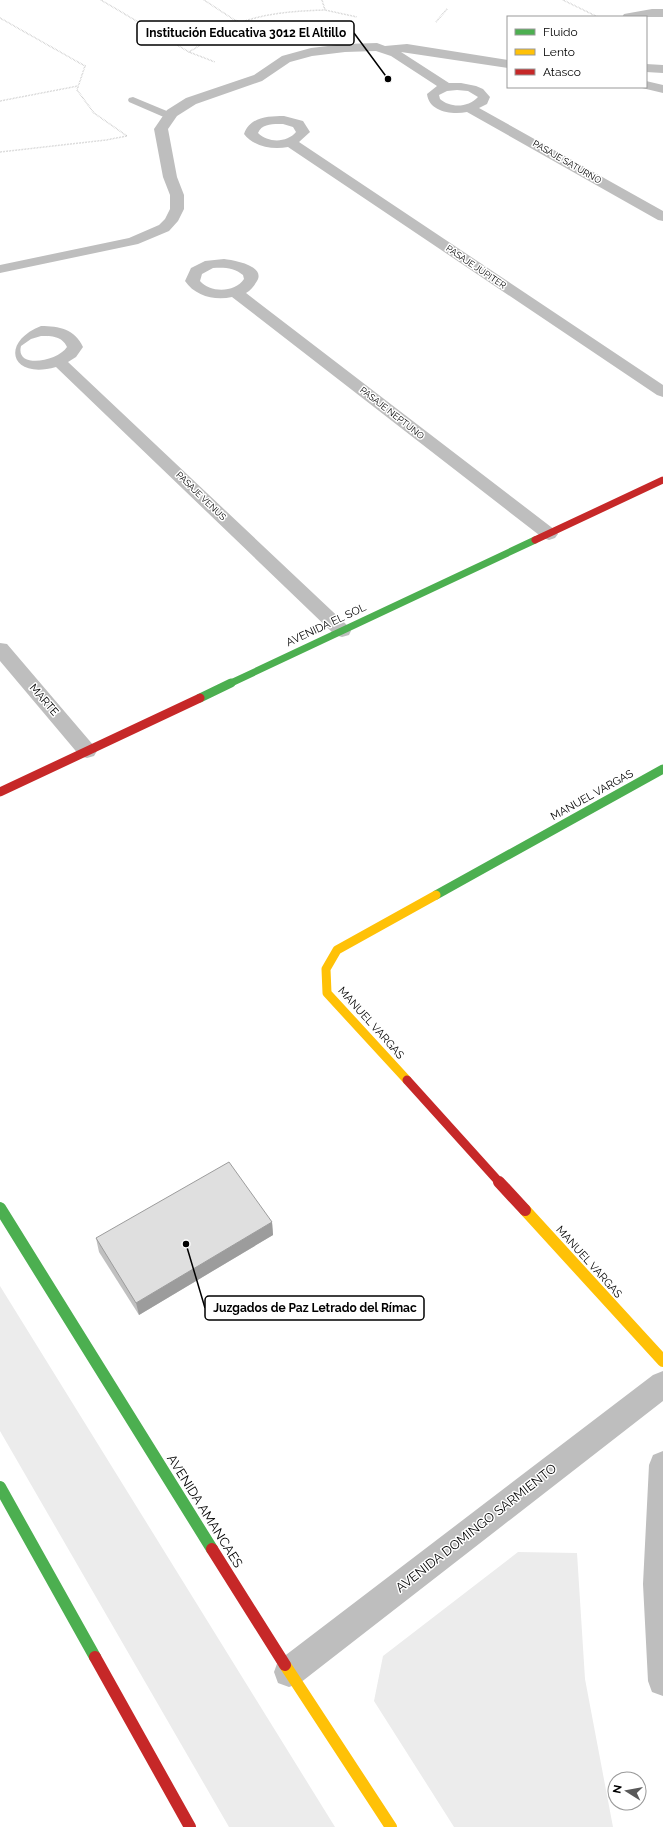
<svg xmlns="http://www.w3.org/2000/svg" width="663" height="1827" font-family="Raleway,sans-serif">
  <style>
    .green { fill: #ececec }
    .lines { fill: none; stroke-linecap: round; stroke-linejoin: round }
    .path { stroke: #b9b9b9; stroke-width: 1.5; stroke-dasharray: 0.5 1; stroke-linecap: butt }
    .lane { fill: #bebebe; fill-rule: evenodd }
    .street { fill: #bebebe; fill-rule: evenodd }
    .fast-far2 { stroke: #4caf50; stroke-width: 7 }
    .fast-far1 { stroke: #4caf50; stroke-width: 9 }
    .fast { stroke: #4caf50; stroke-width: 12 }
    .slow-far1 { stroke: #ffc107; stroke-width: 9 }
    .slow { stroke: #ffc107; stroke-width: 12 }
    .jam-far2 { stroke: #c62828; stroke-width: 7 }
    .jam-far1 { stroke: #c62828; stroke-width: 9 }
    .jam { stroke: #c62828; stroke-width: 12 }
    .wall { fill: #c0c0c0 }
    .shaded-wall { fill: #9c9c9c }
    .building { fill: #dfdfdf; stroke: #9c9c9c }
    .labels { text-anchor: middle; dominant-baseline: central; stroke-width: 3; stroke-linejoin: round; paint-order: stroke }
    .far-street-label { font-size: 9px; fill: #000; stroke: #fff }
    .street-label { font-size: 11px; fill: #000; stroke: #fff }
    .near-street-label { font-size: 13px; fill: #000; stroke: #fff }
    .leader { fill: none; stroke: #000; stroke-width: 1.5 }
    .callout-dot { fill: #000; stroke: #fff; stroke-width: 1.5 }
    .callout { fill: #fff; stroke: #000; stroke-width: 1.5 }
    .callout-label { font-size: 12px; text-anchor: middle; font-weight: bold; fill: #000 }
  </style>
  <rect width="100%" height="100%" fill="#fff"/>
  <path class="green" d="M0,1286l335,541h-106l-229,-396z
    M518,1552l59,1 8,126 28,148h-159l-80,-126 9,-45z"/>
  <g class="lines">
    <path class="path" d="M101,0l88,52 26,10
      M204,0l29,19 35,17
      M322,0l3,10 32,7
      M563,0l35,17
      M0,18l85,48 -8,24 17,23 33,23
      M436,22l11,-13
      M189,52c15,-9 29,-19 45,-27 29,-12 60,-14 91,-15
      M0,101l78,-15
      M0,152l106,-12 21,-4"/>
    <path class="lane" d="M133,97l41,17 1,2 -5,3 -4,-1 -37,-16 -1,-2 1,-2z"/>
    <path class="street" d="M652,9h11v8h-41l2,-3z
      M377,43l8,3 22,-2 101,16v8l-107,-16 48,31h12l15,3 7,3 7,8 -3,7 -8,4 184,103v10l-5,-1 -191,-108c-15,3 -38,0 -40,-18l10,-8 -46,-30 -15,-5 -31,1 -33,4 -22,6 -28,19 -66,23 -19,12 -9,13 9,48 7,18v14l-6,12 -9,10 -31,13 -138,29v-8l129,-27 30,-13 6,-6 5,-10v-14l-7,-18 -9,-48 13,-19 19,-12 68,-23 28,-19 29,-8 34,-4zM457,90l11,1 10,6c-10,11 -28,11 -38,2l-1,-4 8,-4z
      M646,64l17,1v8l-17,-1z
      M646,81l17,4v8l-21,-5 4,-1z
      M284,116l19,5 7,11 -11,10 364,243v12l-6,-2 -369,-248c-15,3 -34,0 -44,-13 6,-17 24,-18 40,-18zM283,124l10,3 3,5c-9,11 -28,11 -38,1 4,-10 16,-9 25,-9z
      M224,259c10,1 42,7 33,22 -3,5 -6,9 -11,12l309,237 3,4 -3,4 -6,2 -6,-2 -311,-241c-17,4 -37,-1 -47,-16l6,-13 14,-7zM213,268c11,-1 22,0 30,7l1,4c-9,14 -34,14 -44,2l2,-7z
      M41,326c18,0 34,3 42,21l-7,10 -8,5 281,265 2,4 -2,4 -7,2 -7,-2 -279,-268c-46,13 -56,-25 -15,-41zM41,336c11,0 21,0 26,11 -10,15 -52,22 -46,-1l10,-7z
      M0,643l7,1 87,102 3,5 -3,5 -7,2 -7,-2 -80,-95z
      M663,1371v30l-363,282 -11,4 -11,-4 -4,-11 4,-11 375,-286z
      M663,1451v245l-11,-4 -4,-11 -5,-97 6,-119 4,-10z"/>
    <path class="fast-far2" d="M229,684l306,-144"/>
    <path class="fast-far1" d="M200,698l31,-15
      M436,895l227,-126"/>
    <path class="fast" d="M0,1208l212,341
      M0,1487l95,170"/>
    <path class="slow-far1" d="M407,1080l-80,-87 -1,-24 11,-19 99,-55"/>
    <path class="slow" d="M525,1210l138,151
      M285,1665l106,162"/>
    <path class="jam-far2" d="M535,540l128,-60"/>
    <path class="jam-far1" d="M0,792l200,-94
      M407,1080l93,103"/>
    <path class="jam" d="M499,1182l26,28
      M212,1549l73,116
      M95,1657l95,170"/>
  </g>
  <path class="wall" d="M272,1222l1,13 -134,80 -40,-63 -3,-14z"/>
  <path class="shaded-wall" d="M272,1222l1,13 -134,80 -3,-12z"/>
  <path class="building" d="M229,1162l43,60 -136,81 -40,-65z"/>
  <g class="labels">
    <g class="far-street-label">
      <text transform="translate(567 162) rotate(30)">PASAJE SATURNO</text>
      <text transform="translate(476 267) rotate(34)">PASAJE JÚPITER</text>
      <text transform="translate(392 413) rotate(38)">PASAJE NEPTUNO</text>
      <text transform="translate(201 496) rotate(44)">PASAJE VENUS</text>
    </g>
    <g class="street-label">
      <text transform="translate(326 625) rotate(-25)">AVENIDA EL SOL</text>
      <text transform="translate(44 700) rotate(49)">MARTE</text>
      <text transform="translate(592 795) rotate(-29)">MANUEL VARGAS</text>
      <text transform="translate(371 1023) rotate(48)">MANUEL VARGAS</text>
      <text transform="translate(589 1262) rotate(48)">MANUEL VARGAS</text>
    </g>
    <g class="near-street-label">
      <text transform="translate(205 1511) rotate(58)">AVENIDA AMANCAES</text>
      <text transform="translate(476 1528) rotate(-38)">AVENIDA DOMINGO SARMIENTO</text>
    </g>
  </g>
  <path class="leader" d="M388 79L354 33M186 1244L205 1308"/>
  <g class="callout-dot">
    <circle cx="388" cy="79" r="4"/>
    <circle cx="186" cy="1244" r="4"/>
  </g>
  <g class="callout">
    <rect x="137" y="21" width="217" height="24" rx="4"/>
    <rect x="205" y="1296" width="219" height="24" rx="4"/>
  </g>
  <g class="callout-label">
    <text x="246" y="37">Institución Educativa 3012 El Altillo</text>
    <text x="315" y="1312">Juzgados de Paz Letrado del Rímac</text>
  </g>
  <rect x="507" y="16" width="140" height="72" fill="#ffffff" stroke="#999999"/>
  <rect x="515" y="29" width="20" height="6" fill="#4caf50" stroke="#999999"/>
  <text x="543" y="36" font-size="12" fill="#000000">Fluido</text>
  <rect x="515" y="49" width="20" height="6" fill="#ffc107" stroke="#999999"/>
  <text x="543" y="56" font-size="12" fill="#000000">Lento</text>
  <rect x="515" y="69" width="20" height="6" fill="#c62828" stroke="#999999"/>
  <text x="543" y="76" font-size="12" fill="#000000">Atasco</text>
  <g transform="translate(627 1791) rotate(281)"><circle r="19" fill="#ffffff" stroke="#999999"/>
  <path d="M0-3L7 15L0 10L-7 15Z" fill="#595959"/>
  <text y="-6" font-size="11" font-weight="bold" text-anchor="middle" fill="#000000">N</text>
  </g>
</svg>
